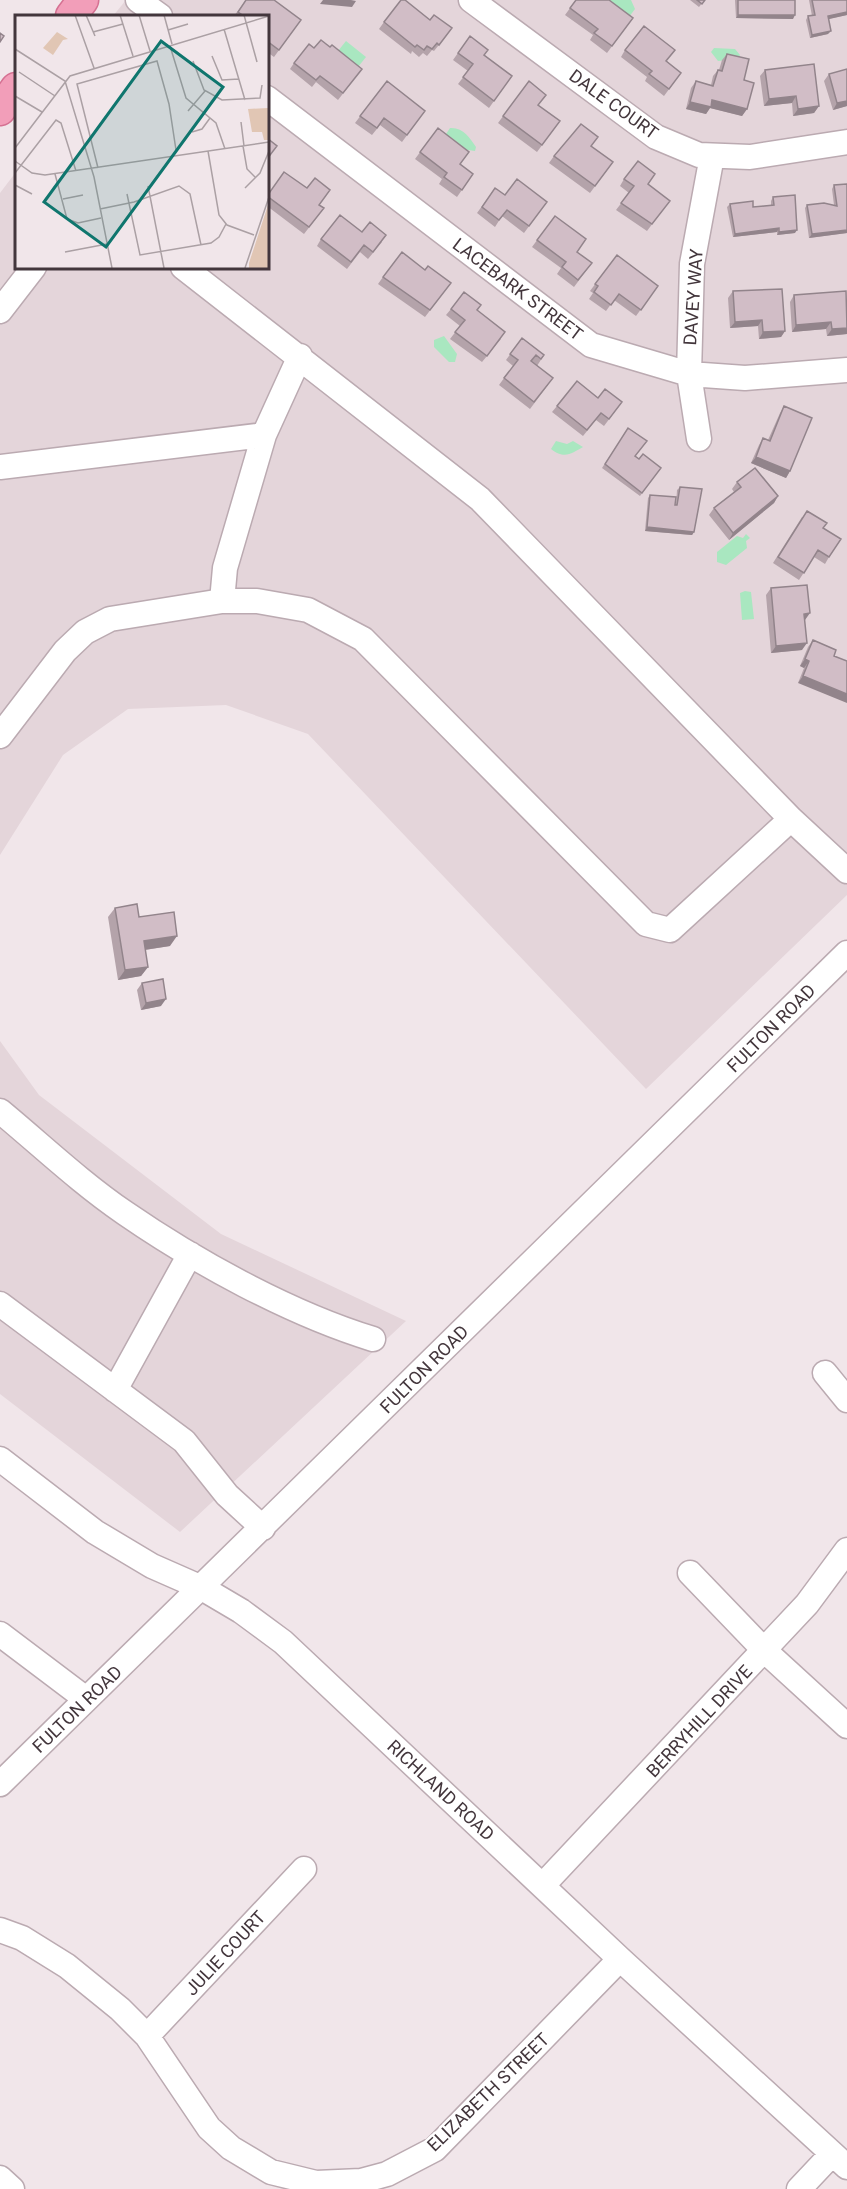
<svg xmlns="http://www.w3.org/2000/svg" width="847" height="2189" font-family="Roboto,sans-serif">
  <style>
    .residential { fill: #e4d5da }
    .water { fill: #a9e7c0 }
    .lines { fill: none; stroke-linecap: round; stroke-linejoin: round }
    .minor-casing { stroke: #bbaab1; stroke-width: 27 }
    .major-casing { stroke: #d57192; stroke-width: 33 }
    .minor { stroke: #fff; stroke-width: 24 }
    .major { stroke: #f29eb9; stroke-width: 30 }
    .wall { fill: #b4a3aa }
    .shaded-wall { fill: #92848b }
    .building { fill: #d1bdc6; stroke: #92848b; stroke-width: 1.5 }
    .labels { text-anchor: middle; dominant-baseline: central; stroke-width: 5; stroke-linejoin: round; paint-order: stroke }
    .street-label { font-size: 18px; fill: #43363c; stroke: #fff }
    .inset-road { fill: none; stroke: #aba0a4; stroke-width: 1.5 }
    .view { fill: #0f766e; fill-opacity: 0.15; stroke: #0f766e; stroke-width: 3 }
    .inset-edge { fill: none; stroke: #43363c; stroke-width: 3 }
  </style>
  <rect width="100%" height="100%" fill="#f1e6ea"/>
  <path class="residential" d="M126,0h721v895l-201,194 -338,-355 -82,-29 -98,4 -65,46 -63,100v-662l16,-21v95h251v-251h-154z
    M0,1041l39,54 182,139 185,87 -226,211 -180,-138z"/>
  <path class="water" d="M610,0h21l4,9 -6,8 -18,-14z
    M346,41l20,16 -8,10 -20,-16z
    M714,48l21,1 5,6 -2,4 -20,2 -7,-9z
    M450,128c13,-1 20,10 26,19l-1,4 -14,-2 -4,-7 -11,-8z
    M444,336l13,18 -2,8h-6l-15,-15v-7z
    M556,441l11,3 6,-3 10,6c-11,6 -18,13 -32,2z
    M746,534l4,4 -4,3 1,7 -21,17 -9,-3v-10l20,-16 6,2z
    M745,591l6,1 3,27 -12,1 -2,-27z"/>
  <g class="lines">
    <defs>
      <path id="minor" d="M138,0l22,16
        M471,0l185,137 43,18 51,2 97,-15
        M267,98l324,247 98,29 56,4 102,-8
        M183,267l297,232 311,320 56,52
        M0,311l34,-44
        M699,439l-10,-65 3,-110 20,-108
        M0,467l264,-32 36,-79
        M222,601l3,-33 39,-133
        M0,736l65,-85 20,-19 25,-13 112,-18h35l51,9 55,29 283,285 24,6 121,-111
        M0,1111c41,34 81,72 125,102 71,49 166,101 248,126
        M0,1304l184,137 43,54 36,33
        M825,1373l22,27
        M115,1390l75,-136
        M0,1459l95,73 57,34 50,22 39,23 42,31 337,317 227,208
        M690,1573l75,78 82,75
        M0,1634l86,65
        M0,1784l847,-831
        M543,1885l264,-281 40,-54
        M0,1930l22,8 45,28 53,43 27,27 62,92 22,20 40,24 45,11 45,-2 26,-7 48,-25 185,-190
        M147,2036l157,-167
        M0,2178l12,11
        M799,2189l33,-35"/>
      <path id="major" d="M71,16l12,-16
        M0,110l16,-22"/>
    </defs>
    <use href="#minor" class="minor-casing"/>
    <use href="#major" class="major-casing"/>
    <use href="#minor" class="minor"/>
    <use href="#major" class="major"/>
  </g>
  <path class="wall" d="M246,0l55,20 -27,37 -7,-5v-36h-33z
    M576,0l57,18 -26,35 -17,-13 3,-5 -28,-20z
    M690,0h15l-6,7z
    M735,0h60l-2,19 -57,-1z
    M809,0h38v15l-19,4v15l-18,4 -4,-18 2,-4h4z
    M384,22l63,13 -13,16 -2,-1 -5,6 -4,-3 -4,4 -7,-6 -1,3 -32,-25z
    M470,36l14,19 28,21 -23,32 -31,-24 10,-13 -15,-11z
    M330,47l32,22 -24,31 -22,-18 -4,5 -22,-18 4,-6 20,-15z
    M625,50l42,11 14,12 -17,23 -19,-15 2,-4 -26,-20z
    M727,54l17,26 3,29 -5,7 -32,-8 -4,6 -20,-5 5,-21 5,-7 15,4 2,-9 5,-6h1l3,-10z
    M765,70l54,36 -5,7 -21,3 -1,-13 -28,3 -4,-30z
    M829,74l18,32 -14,4 -9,-29z
    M387,81l38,30 -23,31 -22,-17 -8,10 -17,-12z
    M529,81l9,25 22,15 -23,31 -39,-29z
    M438,128l22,36 13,10 -16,23 -18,-13 3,-5 -27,-20z
    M591,147l22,15 -23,31 -41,-30 5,-7z
    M624,179l24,5 17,23 -18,24 -31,-21 13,-17 -9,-7z
    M847,184v49l-38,5 -4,-30 2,-3h27l-2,-16 2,-4z
    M495,188l10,7 42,7 -23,31 -22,-17 -7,11 -18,-14z
    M267,195l57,13 -20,26 -37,-28z
    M773,197l22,36 -18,2v-3l-44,5 -6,-30 3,-3 23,3 18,-2v-4z
    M555,216l22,36 15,11 -18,24 -17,-13 4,-6 -29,-21z
    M362,232l20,10 -14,17 -8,-7 -13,17 -30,-23 4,-7z
    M617,255l41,31 -22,30 -22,-16 -8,11 -17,-12 4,-6 -3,-2z
    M425,270l26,13 -26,34 -47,-33 5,-7z
    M733,291l52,40 -4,6 -22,2 -1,-13 -28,2 -2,-30z
    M794,295l53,8v31l-20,2 -1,-7 -34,3 -2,-30z
    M451,309l26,2 24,28 -19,23 -32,-23 10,-13 -14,-11z
    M522,338l22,17 -7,11 11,19 -18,24 -31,-24 14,-19 -7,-6z
    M622,402l-18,24 -8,-6 -13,16 -31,-24 5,-6z
    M784,406l6,65 -4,7 -35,-15 8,-18 4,-7 5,2 12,-27z
    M628,428l7,28 4,3 22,9 -21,28 -38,-28z
    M737,482l41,14 -4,7 -45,37 -20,-25 5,-7 20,-16 -2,-3z
    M680,487l14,45 -2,3 -47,-4 3,-33 2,-3 26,10 1,-15z
    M802,517l21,11 6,29 -4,7 -11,-7 -15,23 -26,-17z
    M771,588l34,32 -3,30 -31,3 -5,-58z
    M813,640l23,10 -38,33 6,-15 -4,-2 8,-19z
    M115,908l24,9 31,29 -25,4 3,17 -7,9 -23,4 -10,-63z
    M142,983l19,23 -20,4 -4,-20z"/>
  <path class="shaded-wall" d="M323,0h28l5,1 -4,6 -32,-3z
    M847,12v3l-22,5 3,-4z
    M738,15h57l-2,4 -57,-1z
    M831,31l-3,3 -18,4 2,-3z
    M796,96l-4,7 -28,3 5,-7z
    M712,100l35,9 -5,7 -32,-8 -4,6 -20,-5 4,-7z
    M847,101v5l-14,4 4,-7z
    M819,106l-5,7 -21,3 5,-7z
    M779,228l-2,4 -44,5 2,-3z
    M797,230l-2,3 -18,2 2,-3z
    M847,230v3l-38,5 3,-4z
    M762,320l-4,6 -28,2 5,-6z
    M831,322l-5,7 -34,3 4,-7z
    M847,328v6l-20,2 5,-7z
    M785,331l-4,6 -22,2 4,-7z
    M756,457l34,14 -4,7 -35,-15z
    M778,496l-4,7 -45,37 4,-7z
    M647,527l47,5 -2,3 -47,-4z
    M810,613l-5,7 -1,-6z
    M807,643l-5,7 -31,3 5,-7z
    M805,659l4,2 -5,7 -4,-2z
    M803,676l44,18v9l-49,-20z
    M177,936l-7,10 -33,5 7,-10z
    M148,967l-7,9 -23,4 7,-10z
    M166,999l-5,7 -20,4 5,-7z"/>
  <path class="building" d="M246,0h28l27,20 -22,30 -12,-9v-25h-23l-6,-4z
    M401,0h4l25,20 4,-5 18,13 -13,17 -2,-2 -5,6 -5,-3 -3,4 -7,-5 -2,2 -31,-25z
    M576,0h33l24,18 -21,28 -18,-13 4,-4 -28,-21z
    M697,0h8l-3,4z
    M738,0h57v15h-57z
    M812,0h35v12l-19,4 3,15 -19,4 -4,-19 7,-1z
    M644,26l31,24 -9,11 15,12 -12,16 -20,-15 3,-3 -27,-21z
    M0,33l4,3 -4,6z
    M470,36l18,14 -4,5 28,21 -18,25 -31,-24 10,-13 -15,-11z
    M321,40l9,7 2,-2 30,24 -19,24 -23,-17 -4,4 -22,-17 15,-19 5,4z
    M727,54l22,5 -5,21 10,3 -7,26 -35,-9 -1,7 -21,-5 6,-21 17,5 5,-16 4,1z
    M814,64l5,42 -21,3 -2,-13 -27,3 -4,-29z
    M847,69v32l-10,2 -8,-29z
    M387,81l38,30 -18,24 -23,-17 -7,10 -17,-12z
    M529,81l17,14 -8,10 22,16 -18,24 -39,-29z
    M581,124l17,13 -7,9 22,16 -18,24 -41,-30z
    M438,128l31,24 -9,12 13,10 -11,16 -18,-13 3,-4 -27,-21z
    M267,138l10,8 -10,13z
    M638,161l17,13 -7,10 22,17 -18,23 -31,-21 13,-17 -10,-7z
    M284,172l23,16 8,-10 15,12 -11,15 5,3 -15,19 -42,-31z
    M517,179l30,23 -18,24 -22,-16 -8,10 -17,-13 13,-19 10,7z
    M847,184v46l-35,4 -5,-29 17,-2 13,3 -3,-21z
    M795,195l2,35 -18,2v-4l-44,6 -5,-30 23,-3v6l21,-2 -1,-8z
    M340,215l22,17 8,-10 16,13 -13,17 -9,-7 -13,17 -30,-23z
    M555,216l31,23 -9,13 15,11 -14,17 -16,-13 4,-5 -29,-22z
    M402,252l23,18 3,-4 23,17 -21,27 -47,-33z
    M617,255l41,31 -17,24 -22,-16 -8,11 -17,-13 4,-6 -3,-2z
    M782,289l3,42 -22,1 -1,-12 -27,2 -2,-31z
    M846,291l1,37 -15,1 -1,-7 -35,3 -2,-30z
    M464,292l17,13 -4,5 28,22 -18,24 -32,-24 10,-12 -14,-11z
    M522,338l22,17 -3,4 -5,-4 -5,6 22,17 -19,24 -30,-24 14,-18 -8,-6z
    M577,381l21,17 7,-9 17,13 -13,17 -8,-6 -14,17 -30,-24z
    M784,406l28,12 -22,53 -34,-14 7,-19 7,3z
    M628,428l19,13 -12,15 4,3 4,-5 18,14 -19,25 -37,-29z
    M755,468l23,28 -45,37 -19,-25 27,-21 -4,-5z
    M680,487l22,2 -8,43 -47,-5 3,-32 26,2 -1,8h2z
    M807,511l20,12 -4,5 18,11 -12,18 -11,-7 -14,23 -26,-16z
    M807,585l3,28 -6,1 3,29 -31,3 -5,-58z
    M813,640l23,10 -2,6 13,5v33l-44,-18 6,-15 -4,-2z
    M137,904l2,13 35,-5 3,24 -33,5 4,26 -23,3 -10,-62z
    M163,979l3,20 -20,4 -4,-20z"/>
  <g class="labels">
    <g class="street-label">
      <text transform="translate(614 104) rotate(36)">DALE COURT</text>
      <text transform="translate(518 289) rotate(37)">LACEBARK STREET</text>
      <text transform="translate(693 297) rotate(-86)">DAVEY WAY</text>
      <text transform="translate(771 1028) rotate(-45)">FULTON ROAD</text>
      <text transform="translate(424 1369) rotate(-45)">FULTON ROAD</text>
      <text transform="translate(77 1709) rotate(-44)">FULTON ROAD</text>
      <text transform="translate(699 1721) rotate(-47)">BERRYHILL DRIVE</text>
      <text transform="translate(441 1790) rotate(43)">RICHLAND ROAD</text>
      <text transform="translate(225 1953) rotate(-47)">JULIE COURT</text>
      <text transform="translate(488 2092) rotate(-44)">ELIZABETH STREET</text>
    </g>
  </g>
  <g transform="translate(15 15)">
    <rect width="254" height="254" fill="#f1e6ea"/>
    <path d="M42,17l11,7 -5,1 -10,15 -10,-7zM253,93v32h-4l-2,-8h-10l-4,-23zM253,190v63h-19v-5z" fill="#e1c6b4"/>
    <path class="inset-road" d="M60,0l19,53M71,0l9,21M105,0l13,41M124,0l11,36M149,0l8,29M229,0l13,47M209,14l21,71M153,15l20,-6M78,17l30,-8M155,31l16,52 30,25 9,26M0,34l50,32 29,96 18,91M197,41l10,24 17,-1M178,46l11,29 18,10 38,-2 2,-13M4,57l36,24M0,81l27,16M173,96l17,-20M226,107l3,24M177,117l10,-3 8,-11M228,131l4,23 9,9M0,133l55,-72 199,-60M193,136l11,64 8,10 27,10M0,146l17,12 13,2 224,-33M83,153l-21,-84 80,-23 12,43 7,46M0,158l41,-53 5,3 15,48M40,159l12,45 11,4 23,-5M0,170l17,9M133,171l16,82M230,173l15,-15 9,-22M112,179l13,61 71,-12 8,-6 7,-13M48,184l20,-4M85,194l34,-7 45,-16 11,8 11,51M50,237l42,-8M230,253l24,-71"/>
    <path class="view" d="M146,26l62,46 -117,160 -62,-45z"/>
    <rect width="254" height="254" class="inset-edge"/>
  </g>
</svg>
